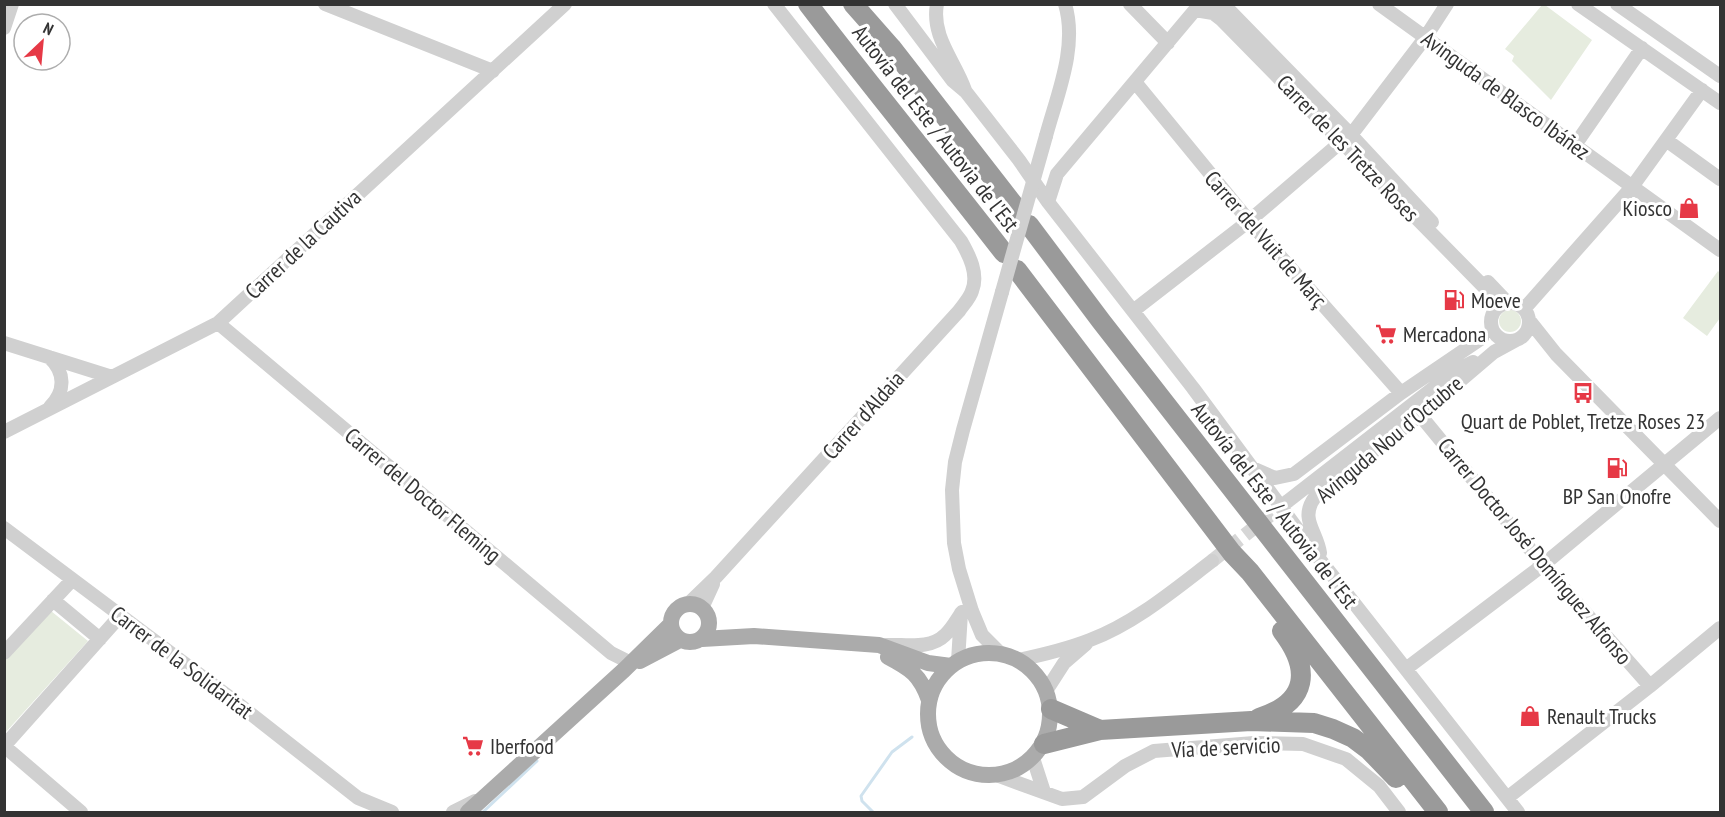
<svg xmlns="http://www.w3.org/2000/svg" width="1725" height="817" font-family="'PT Sans Narrow',sans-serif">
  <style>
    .green { fill: #e6ecdf }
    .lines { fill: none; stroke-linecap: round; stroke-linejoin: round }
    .stream { stroke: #cfe2ee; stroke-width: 3 }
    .minor-tunnel { stroke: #d6d6d6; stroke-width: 14; stroke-dasharray: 14 7; stroke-linecap: butt }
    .minor { stroke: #d0d0d0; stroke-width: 14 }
    .major { stroke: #ababab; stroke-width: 16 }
    .highway { stroke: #9a9a9a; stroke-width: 20 }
    .minor-bridge { stroke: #d0d0d0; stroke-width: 14 }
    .labels { text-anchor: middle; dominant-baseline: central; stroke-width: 6; stroke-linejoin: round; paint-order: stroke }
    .street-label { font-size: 22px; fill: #333; stroke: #fff }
    .poi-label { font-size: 22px; fill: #333; stroke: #fff; text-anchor: start }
  </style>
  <rect width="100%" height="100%" fill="#fff"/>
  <path class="green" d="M1542,5h3l47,35 -41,60 -39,-39 2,-5 -9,-7z
    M1718,271l2,2v45l-13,18 -24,-18z
    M1499 321a11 11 0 1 1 22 0a11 11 0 1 1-22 0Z
    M51,611l37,30 -83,92v-72z"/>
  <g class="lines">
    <path class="stream" d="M483,812l54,-51
      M873,812l-11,-11 -1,-5 31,-44 20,-15"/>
    <path class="minor-tunnel" d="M1212,561l76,-60"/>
    <path class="minor" d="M325,4l168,67
      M895,4l58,77 13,11 53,68 29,42 145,186 128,173 197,251
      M937,4c-6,33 18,57 28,86
      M1130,4l38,39
      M1221,4l4,2 126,129 81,87
      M1379,4l341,246
      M1578,4l142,99
      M1617,4l103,72
      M1195,10l18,3 9,7 267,272 5,18
      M4,28l8,-24
      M1135,82l114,139 152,172
      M1046,136c11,-41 32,-89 19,-132
      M1666,140l54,39
      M1575,145l67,-97
      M1048,202l9,-28 138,-164 8,-4
      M1488,282l19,20
      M1491 322a19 19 0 1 1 38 0a19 19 0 1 1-38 0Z
      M1524,309l108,-122 70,-97
      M1133,311l116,-90 92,-79 10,-7 74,-97 22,-34
      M1529,320l27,34 164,167
      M218,323l393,330 20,10
      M4,343l108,34
      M49,357c16,15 17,34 1,50
      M1420,415l123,150 107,121
      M4,432l214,-109 347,-319
      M1252,468l23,10 19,-4 107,-81 81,-55
      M1288,501l166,-129 19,-10
      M4,528l228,171 126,99 34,14
      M1320,553c-3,-22 -21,-34 -5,-56l105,-82 74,-63 22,-12
      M53,600l47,39
      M688,604l28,-27 243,-266c4,-6 11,-13 13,-20 7,-17 -3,-36 -11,-50l-187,-237
      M702,608l11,-24
      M886,645c19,-1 44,5 59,-10 7,-6 12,-16 17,-23
      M4,653l68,-73
      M1001,654l-19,-19 -10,-24 -13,-42 -5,-26 -2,-53 3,-28 8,-32 39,-138
      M1018,660c24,-5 49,-11 72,-20 45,-17 84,-50 122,-79
      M958,661l3,-48
      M1407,668l136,-103 177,-147
      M1046,691l18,-28 22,-19
      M4,746l116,-130
      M4,746l77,66
      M1033,758l11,34
      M999,776l63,23 21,-2 42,-31 29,-15 100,-8 49,1 43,15 33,27 20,26
      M1507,798l143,-112 70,-58
      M453,812l22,-11"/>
    <path class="major" d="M671 623a19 19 0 1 1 38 0a19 19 0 1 1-38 0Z
      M702,639l52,-3 125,9 49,18 23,3
      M928 714a61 61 0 1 1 122 0a61 61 0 1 1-122 0Z
      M888,657c23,12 32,18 41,43
      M640,661l40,-21
      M468,812l156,-142 47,-46"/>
    <path class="highway" d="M808,4c64,84 132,166 196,249
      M853,4l38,43 126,162
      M1029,225l72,96 383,491
      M1017,270l215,283 18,19 188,240
      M1051,709l49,21
      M1259,718c50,-16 52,-49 23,-87
      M1044,744l56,-14 151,-9 63,2 19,6 20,9 16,12 27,28"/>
    <path class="minor-bridge" d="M1002,292l44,-156"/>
  </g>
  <defs>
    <symbol id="shop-bare" viewBox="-9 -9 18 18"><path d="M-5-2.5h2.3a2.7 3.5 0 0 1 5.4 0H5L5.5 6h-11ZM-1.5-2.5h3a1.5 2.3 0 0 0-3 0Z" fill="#e63946" stroke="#fff" stroke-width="2.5" paint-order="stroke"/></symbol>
    <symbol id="fuel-bare" viewBox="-9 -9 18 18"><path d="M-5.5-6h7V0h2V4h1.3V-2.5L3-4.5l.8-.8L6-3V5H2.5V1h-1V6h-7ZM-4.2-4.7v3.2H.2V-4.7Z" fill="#e63946" stroke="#fff" stroke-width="2.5" paint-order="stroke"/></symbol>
    <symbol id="supermarket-bare" viewBox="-9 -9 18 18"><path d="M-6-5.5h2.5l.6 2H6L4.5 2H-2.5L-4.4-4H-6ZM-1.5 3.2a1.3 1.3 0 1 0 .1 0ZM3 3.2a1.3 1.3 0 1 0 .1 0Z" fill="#e63946" stroke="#fff" stroke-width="2.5" paint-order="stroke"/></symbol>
    <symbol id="bus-bare" viewBox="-9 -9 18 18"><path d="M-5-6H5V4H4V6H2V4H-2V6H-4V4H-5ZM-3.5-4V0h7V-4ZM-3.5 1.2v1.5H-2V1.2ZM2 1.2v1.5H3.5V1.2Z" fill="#e63946" stroke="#fff" stroke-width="2.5" paint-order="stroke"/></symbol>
  </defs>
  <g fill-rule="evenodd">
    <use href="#shop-bare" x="1674" y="193" width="30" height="30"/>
    <use href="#fuel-bare" x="1439" y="285" width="30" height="30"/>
    <use href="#supermarket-bare" x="1371" y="319" width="30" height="30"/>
    <use href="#bus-bare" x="1568" y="378" width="30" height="30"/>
    <use href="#fuel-bare" x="1602" y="453" width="30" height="30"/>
    <use href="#shop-bare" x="1515" y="701" width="30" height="30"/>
    <use href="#supermarket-bare" x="458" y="731" width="30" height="30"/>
  </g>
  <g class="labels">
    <g class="street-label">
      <text transform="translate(1506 95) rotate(36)">Avinguda de Blasco Ibáñez</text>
      <text transform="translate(936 128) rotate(52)">Autovía del Este / Autovia de l'Est</text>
      <text transform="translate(1348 148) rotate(46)">Carrer de les Tretze Roses</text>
      <text transform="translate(1266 239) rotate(49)">Carrer del Vuit de Març</text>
      <text transform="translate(303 244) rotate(-43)">Carrer de la Cautiva</text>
      <text transform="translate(863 415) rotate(-48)">Carrer d'Aldaia</text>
      <text transform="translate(1389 439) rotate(-40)">Avinguda Nou d'Octubre</text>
      <text transform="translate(423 495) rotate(40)">Carrer del Doctor Fleming</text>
      <text transform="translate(1275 505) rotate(52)">Autovía del Este / Autovia de l'Est</text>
      <text transform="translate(1535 551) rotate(50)">Carrer Doctor José Domínguez Alfonso</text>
      <text transform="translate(182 662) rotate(37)">Carrer de la Solidaritat</text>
      <text transform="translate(1226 747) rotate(-3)">Vía de servicio</text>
    </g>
    <g class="poi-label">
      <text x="1672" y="208" text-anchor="end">Kiosco</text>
      <text x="1471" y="300">Moeve</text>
      <text x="1403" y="334">Mercadona</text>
      <text x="1583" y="421" text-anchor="middle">Quart de Poblet, Tretze Roses 23</text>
      <text x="1617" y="496" text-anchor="middle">BP San Onofre</text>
      <text x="1547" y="716">Renault Trucks</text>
      <text x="490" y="746">Iberfood</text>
    </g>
  </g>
  <rect width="1725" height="817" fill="none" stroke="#333333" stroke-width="12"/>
  <g transform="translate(42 42) rotate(26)"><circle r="28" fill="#ffffff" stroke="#adadad" stroke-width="1.5"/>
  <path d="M0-4.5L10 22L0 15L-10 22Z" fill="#e63946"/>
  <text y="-9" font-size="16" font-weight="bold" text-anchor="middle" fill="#333333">N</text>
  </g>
</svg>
